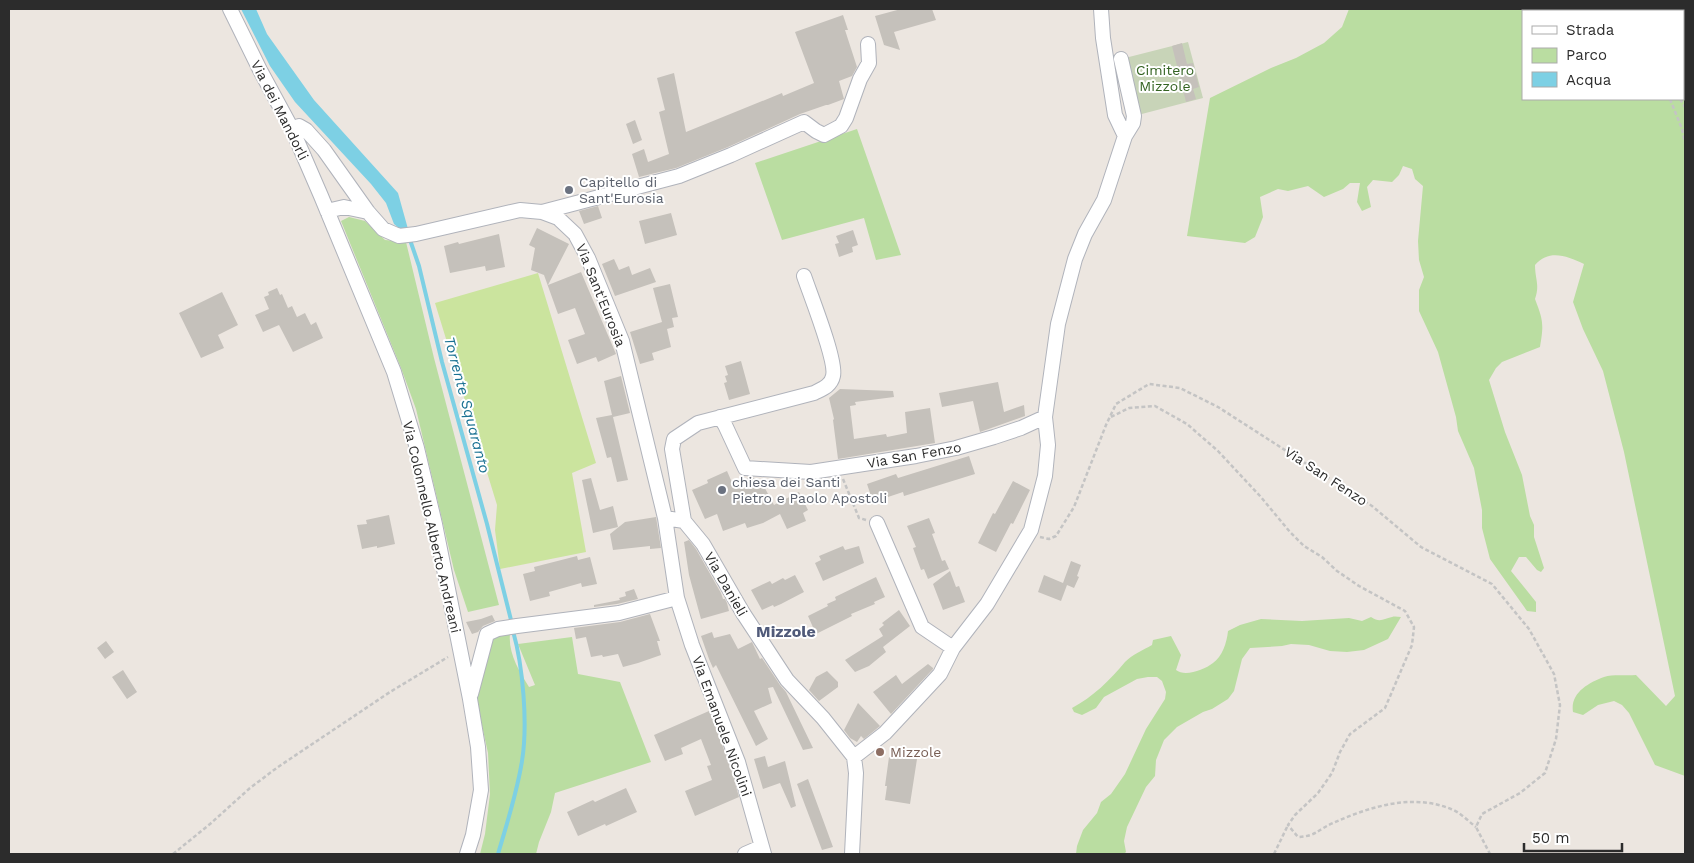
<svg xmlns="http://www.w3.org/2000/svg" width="1694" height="863" font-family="'Work Sans',sans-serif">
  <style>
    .green { fill: #badda1 }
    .cemetery { fill: #c8d4b8 }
    .pitch { fill: #cbe49e }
    .water { fill: #7dd0e4 }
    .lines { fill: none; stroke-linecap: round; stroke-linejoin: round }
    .stream { stroke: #7dd0e4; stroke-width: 4 }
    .building { fill: #c5c1bb }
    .minor-casing { stroke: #b0b3bb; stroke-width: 16 }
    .path { stroke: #c4c4c4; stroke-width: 2.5; stroke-dasharray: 4 2.5; stroke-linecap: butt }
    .minor { stroke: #fff; stroke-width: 14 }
    .worship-dot { fill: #6b7280; stroke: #fff; stroke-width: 2 }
    .education-dot { fill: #8d6e63; stroke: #fff; stroke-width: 2 }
    .labels { text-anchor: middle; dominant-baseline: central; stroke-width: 4; stroke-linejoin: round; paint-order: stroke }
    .park-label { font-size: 14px; fill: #346322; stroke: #fff }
    .street-label { font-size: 14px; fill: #2c2c2c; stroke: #fff }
    .worship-label { font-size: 14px; fill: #5b616d; stroke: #fff; text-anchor: start }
    .education-label { font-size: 14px; fill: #785e54; stroke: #fff; text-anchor: start }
    .water-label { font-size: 15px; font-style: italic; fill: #1a7192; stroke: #fff }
    .quarter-label { font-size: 16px; font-weight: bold; fill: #505a79; stroke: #fff }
  </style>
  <rect width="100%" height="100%" fill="#ece6e0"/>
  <path class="green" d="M1349,9h251l5,2h-82v88h160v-38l2,1v714l-30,-11 -26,-52 -7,-8 -8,-4 -16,4 -15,10 -10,-3c-3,-19 15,-29 31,-35 9,-3 22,-1 32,-2l30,31 9,-10 -51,-244 -21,-81 -20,-42 -10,-27 11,-38c-17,-8 -35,-15 -49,1 0,14 5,20 0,34 8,21 9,25 5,48l-38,15 -6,6 -7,12 16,52 17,43 8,41 4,9v12l10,31 -3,4 -4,-2 -11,-13h-7l-8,14 25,31v10l-9,-1 -37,-52 -8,-31v-18l-8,-42 -16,-37 -2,-14 -18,-65 -19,-41v-21l5,-13 -5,-17 -1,-19 5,-55 -8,-7 -3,-10 -9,-3 -4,9 -7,7 -19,-2 -6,7 4,20 -9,4 -5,-9 3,-19h-10l-7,6 -19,8 -16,-11 -20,5 -10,-2 -18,8 3,20 -8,20 -10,6 -58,-7 23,-138 61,-30 25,-10 28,-15 18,-16z
    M857,129l44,126 -25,5 -12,-42 -82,22 -27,-77z
    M349,217l16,4 20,19 21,2 28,116 65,247 -31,7 -14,-42 -38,-161 -15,-41 -60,-147z
    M1371,617c9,6 12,2 21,0 3,-1 6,0 9,0l-13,22 -24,11 -17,2 -17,-1 -21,-6 -18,-1 -9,2 -32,2 -8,11 -8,32 -6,8 -16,10 -9,3 -26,15 -13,13 -8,20 -1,16 -9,11 -19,40 -3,14 2,11 -2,2h-48l1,-8 6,-16 14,-17 4,-11 10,-8 14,-20 21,-45 19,-30 1,-7 -4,-11 -5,-4h-9l-11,2 -33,18 -8,11 -14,7 -8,-3 -2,-4c21,-11 38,-28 53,-46 7,-7 18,-12 27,-17l1,-5 18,-4 10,19 -5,15c9,7 28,0 37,-7 9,-6 14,-21 15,-32l12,-6 21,-6 41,2 47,-3 13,3z
    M510,634c-2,19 9,37 19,53l6,-2 -17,-41 54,-7 6,37 42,8 31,80 -96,31 -4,19 -12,30 -3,12h-56l5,-20 5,-40 -2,-41 -13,-59 17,-57z"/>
  <path class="cemetery" d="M1188,42l15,56 -65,17 -13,-57z"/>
  <path class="pitch" d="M538,273l58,190 -24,10 14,79 -86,17 -5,-39 2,-25 -62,-202z"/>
  <path class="water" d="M241,9h15l11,25 47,66 84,93 10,36h-8l-6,-5 -8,-21 -15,-19 -76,-82 -25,-36z"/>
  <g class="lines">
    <path class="stream" d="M409,237l10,29 23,96 45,162 25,100
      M498,854c9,-31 19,-61 24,-93 6,-37 1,-95 -9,-130"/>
  </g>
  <path class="building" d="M901,9h31l4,11 -42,12 6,18 -16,-5 -9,-29z
    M843,15l5,15h-3l12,37 -5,9 -13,5 5,18 -16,6h-2l-26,9 -72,33 -52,21 -37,9 -7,-23 12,-5 4,13 21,-8 -10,-42 6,-2 -8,-32 17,-5 12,59 96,-39 1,3 31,-13 -19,-51z
    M1182,43l5,21 6,-1 6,24 -6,2 3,10 -10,3 -14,-56z
    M635,120l7,20 -9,4 -7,-20z
    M598,206l4,12 -18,6 -5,-13z
    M671,213l6,22 -32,9 -6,-23z
    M537,228l32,16 -21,41 33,-13 35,82 -18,8 -2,-5 -19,7 -9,-24 17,-6 -10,-26 -17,6 -14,-39 -13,-5 4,-22 -6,-3z
    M853,230l5,15 -6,2 1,5 -14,5 -4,-13 4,-1 -3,-7z
    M499,234l6,33 -19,4 -1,-5 -35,7 -6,-27 14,-4 1,2z
    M614,259l5,11 10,-4 3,9 18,-7 6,14 -41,14 -13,-32z
    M670,284l8,33 -6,1 2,9 -7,2 4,18 -19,6 2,7 -14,4 -10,-32 32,-10 -9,-34z
    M277,288l3,7 2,-1 6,14 4,-2 5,11 8,-4 6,12 5,-3 7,16 -30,14 -14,-27 -16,7 -8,-17 14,-6 -5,-12 5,-2 -1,-3z
    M222,292l16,33 -20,10 6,13 -23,10 -22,-45z
    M741,361l9,33 -21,6 -5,-17 3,-1 -2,-6 3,-1 -3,-9z
    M621,376l9,37 -17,4 15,63 -11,2 -6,-25 -4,1 -11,-40 16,-3 -8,-34z
    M998,382l6,30 20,-7 1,11 -45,16 -7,-31 -31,6 -3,-14z
    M840,389l53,2 1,6 -39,5 1,3 -6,1 4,33 32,-5 1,3 20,-4 -2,-21 25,-4 5,35 -97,16 -5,-39 1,-1 -5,-21z
    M969,456l6,18 -71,22 -1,-4 -30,10 -6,-18 29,-10 2,4z
    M727,471l7,16 15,-10 11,2 14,26 25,-13 9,18 -5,3 3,8 -19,8 -7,-15 -17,9 -16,5 -2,-5 -22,8 -6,-17 -12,5 -13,-29 16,-7 -1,-3z
    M591,478l9,32 13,-4 5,21 -25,6 -11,-53z
    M1013,481l17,9 -17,34 -2,-1 -15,29 -18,-9 15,-30 2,1z
    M389,515l6,29 -18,4v-2l-15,3 -5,-24 10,-1 -1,-4z
    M656,517l5,31 -11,1v-3l-37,4 -3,-16 15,-12z
    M929,518l6,15 -3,1 10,27 3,-1 4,9 -21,10 -4,-10 -3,1 -8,-22 3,-1 -9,-21z
    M689,540l7,9 25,44 2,6h2l2,4 2,8 -28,8 -12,-44 -5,-33z
    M843,546l2,4 14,-4 5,17 -41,18 -8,-18 6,-3 -2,-4z
    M577,556l1,4 12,-3 7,27 -15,3 -1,-4 -32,9 1,4 -20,5 -7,-27 12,-3 -1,-4z
    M1071,561l10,4 -4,11 2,1 -5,11 -7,-3 -6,16 -23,-9 6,-17 19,8z
    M950,571l6,16 3,-1 6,16 -22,8 -10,-26z
    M795,575l9,17 -23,12 -7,3 -1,-2 -11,5 -11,-20 19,-9 2,3 11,-6 2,2z
    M876,577l9,20 -11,5 1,2 -24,10 1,2 -36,18 -8,-18 20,-10 -1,-2 9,-4 -1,-3z
    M634,589l4,10 -21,5 -23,3v-2l26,-5 -1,-2 7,-2 -1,-4z
    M899,610l11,16 -27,21 3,5 -17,14 -14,6 -10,-12 38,-24 -4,-7 5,-4 -2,-2z
    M650,614l10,27h-3l4,14 -23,8 -15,4 -5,-13 -15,3 -1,-2 -11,2 -5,-20 -10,2 -2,-11 46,-6z
    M492,615l3,6 -12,5 -5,6 -6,2 -6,-12 15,-3z
    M712,632l2,6 16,-4 8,15 14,-7 8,17 2,-1 18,27 6,7 27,56 -10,2 -30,-63 -5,1 4,15 -18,8 14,28 -12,7 -40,-81 -3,3 -4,-9 -8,-23z
    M106,641l8,11 -9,7 -8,-11z
    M928,664l5,4v1l-42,45 -18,-22 23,-17 6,9z
    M123,670l14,22 -10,7 -15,-22z
    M827,671l11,11v5l-19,14 -10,-11 7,-13z
    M858,703l22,23 -16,13 -3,-3 -4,6 -7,-4 -6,-8z
    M709,711l21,54 9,32 -44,19 -10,-25 27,-11 -5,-14 4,-1 -10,-26 -20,9 2,6 -18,7 -11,-26z
    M765,756l3,11 17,-6 11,45 -5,2 -11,-25 -17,6 -9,-30z
    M902,756l15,3 -7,45 -25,-4 2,-14h-2l4,-29 13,2z
    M808,779l25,68 -11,3 -25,-66z
    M626,788l11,24 -31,14 -1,-2 -27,12 -11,-24 26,-12 2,2z"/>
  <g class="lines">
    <defs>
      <path id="minor" d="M230,9l30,61 32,59 29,67 73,176 23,76 18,76 35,175 8,48 3,43 -8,45 -6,19
        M1101,9l2,29 12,77 10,21
        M292,129l7,-3 7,4 18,20 44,62 15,17 16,7 17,-2 104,-24 22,2 16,6 17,16 13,24 34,83 43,177 12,80 15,47 46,117 26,92
        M327,211l17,-4 24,5
        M542,212l137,-36 52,-21 73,-33 12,9 8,4 17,-9 5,-8 14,-39 9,-16 -1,-19
        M720,417l5,8 20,43 66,4 105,-16 40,-8 38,-11 27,-9 24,-11
        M665,518l19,3 19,23 40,69 44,67 36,38 31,39 2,16 -4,81
        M684,521l-12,-72 2,-10 24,-16 116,-30c8,-4 17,-7 19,-17 4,-15 -23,-82 -29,-100
        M877,523l45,104 31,21
        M471,694l16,-60 11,-5 19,-3 102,-13 58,-15
        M854,757l31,-24 55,-59 13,-26 34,-44 44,-74 14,-54 3,-31 -3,-28 13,-93 17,-65 10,-25 19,-34 21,-64 8,-13 1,-7 -13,-57
        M745,854l16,-7"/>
    </defs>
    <use href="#minor" class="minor-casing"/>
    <path class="path" d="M1597,9l5,2
      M1670,99l12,30 3,14
      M1680,99l5,8
      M1111,417l18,-9 26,-2 32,18 31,27 42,45 30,36 14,14 18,11 15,14 22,15 46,25 9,16 -2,18 -27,63 -35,26 -10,18 -8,21 -14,20 -23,22 -7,10 10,12c19,-1 19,-7 35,-14 36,-16 79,-30 118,-14 9,3 17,12 25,18
      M843,479l16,39 7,2
      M1040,537l9,2 7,-3 18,-29 32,-82 10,-21 33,-20 31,4 38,19 154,99 49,41 71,37 37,45 25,45 6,31 -4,34 -11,34 -25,20 -38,21 -6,13 14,27
      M173,854l37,-30 40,-36 28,-21 112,-75 58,-35
      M1274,854l14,-29"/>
    <use href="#minor" class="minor"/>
  </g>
  <g class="worship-dot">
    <circle cx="569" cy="190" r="5"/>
    <circle cx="722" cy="490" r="5"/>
  </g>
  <circle class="education-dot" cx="880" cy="752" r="5"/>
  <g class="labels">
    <g class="park-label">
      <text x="1165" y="70">Cimitero<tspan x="1165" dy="16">Mizzole</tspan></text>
    </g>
    <g class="street-label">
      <text transform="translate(280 110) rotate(63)">Via dei Mandorli</text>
      <text transform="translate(601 295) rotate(68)">Via Sant'Eurosia</text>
      <text transform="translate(914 455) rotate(-10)">Via San Fenzo</text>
      <text transform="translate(1326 476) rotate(33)">Via San Fenzo</text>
      <text transform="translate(432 527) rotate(77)">Via Colonnello Alberto Andreani</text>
      <text transform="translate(726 584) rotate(60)">Via Danieli</text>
      <text transform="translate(722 726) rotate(70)">Via Emanuele Nicolini</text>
    </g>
    <g class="worship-label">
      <text x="579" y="182">Capitello di<tspan x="579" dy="16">Sant'Eurosia</tspan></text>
      <text x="732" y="482">chiesa dei Santi<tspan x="732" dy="16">Pietro e Paolo Apostoli</tspan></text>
    </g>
    <g class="education-label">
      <text x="890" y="752">Mizzole</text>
    </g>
    <g class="water-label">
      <text transform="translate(467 405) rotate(75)">Torrente Squaranto</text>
    </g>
    <g class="quarter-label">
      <text x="786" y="631">Mizzole</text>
    </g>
  </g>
  <rect width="1694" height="863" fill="none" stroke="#2c2c2c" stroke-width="20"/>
  <rect x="1522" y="10" width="162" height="90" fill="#ffffff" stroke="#ababab"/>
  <rect x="1532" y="26" width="25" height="8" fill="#ffffff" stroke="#ababab"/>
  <text x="1566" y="35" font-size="15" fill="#2c2c2c">Strada</text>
  <rect x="1532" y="48" width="25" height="15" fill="#badda1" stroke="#ababab"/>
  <text x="1566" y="60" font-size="15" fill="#2c2c2c">Parco</text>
  <rect x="1532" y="72" width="25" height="15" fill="#7dd0e4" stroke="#ababab"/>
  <text x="1566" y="85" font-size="15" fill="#2c2c2c">Acqua</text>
  <path d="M1524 843v8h98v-8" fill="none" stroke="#2c2c2c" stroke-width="2.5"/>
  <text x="1532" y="843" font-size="15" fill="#2c2c2c" stroke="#ffffff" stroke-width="4" paint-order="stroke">50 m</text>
</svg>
